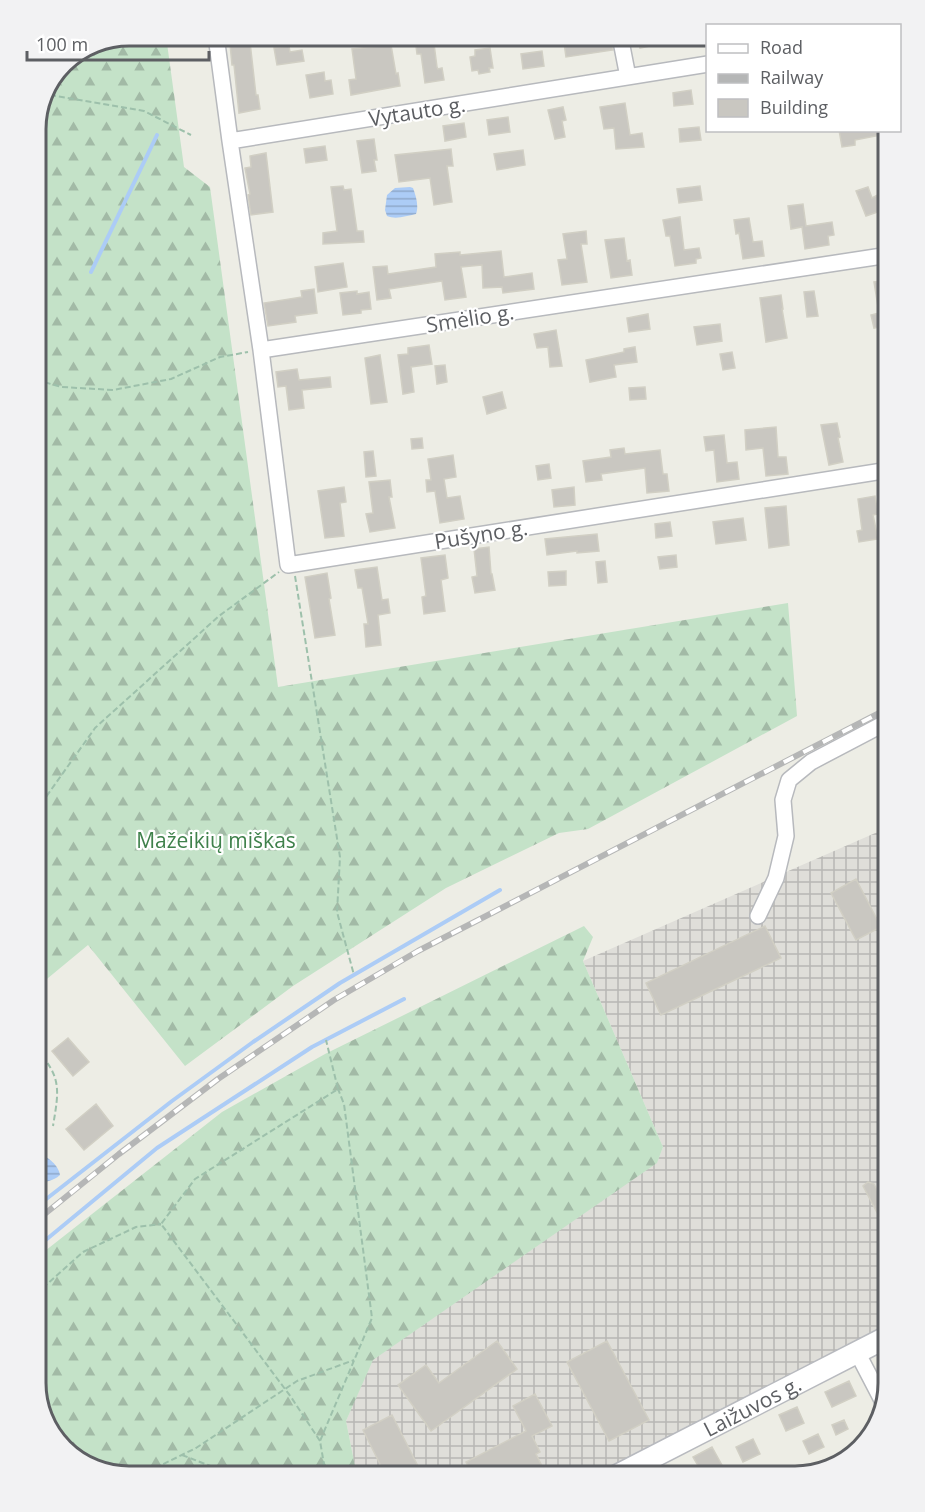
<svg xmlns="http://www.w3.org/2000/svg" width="925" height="1512" font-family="'Open Sans',sans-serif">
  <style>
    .industrial { fill: url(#industrial-grid) }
    .forest { fill: url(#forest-firs) }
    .water { fill: url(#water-rules) }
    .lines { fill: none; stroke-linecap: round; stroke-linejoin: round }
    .stream { stroke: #acccf6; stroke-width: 4 }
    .building { fill: #c9c7c1; stroke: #d1cfc4; stroke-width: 1.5 }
    .minor-casing { stroke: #b7b9bd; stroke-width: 18 }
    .secondary-casing { stroke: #b8babf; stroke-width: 24 }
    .path { stroke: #9dc0ab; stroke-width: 2; stroke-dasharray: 6 3; stroke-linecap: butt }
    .minor { stroke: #fff; stroke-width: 15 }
    .secondary { stroke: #fff; stroke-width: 21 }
    .rail-casing { stroke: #b5b6b6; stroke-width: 6 }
    .rail { stroke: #fff; stroke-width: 4; stroke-dasharray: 11; stroke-linecap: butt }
    .labels { text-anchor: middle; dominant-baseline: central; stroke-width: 4.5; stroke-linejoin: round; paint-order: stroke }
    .street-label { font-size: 21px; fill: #5d5f63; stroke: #fff }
    .park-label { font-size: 21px; fill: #3f814b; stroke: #fff }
    .rim { fill: none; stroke: #5d5f63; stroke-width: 3 }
  </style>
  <defs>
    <pattern id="industrial-grid" width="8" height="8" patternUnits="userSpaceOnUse" patternTransform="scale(1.5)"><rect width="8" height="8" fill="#dfded9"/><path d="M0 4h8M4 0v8" fill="none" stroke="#b8b7b4"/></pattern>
    <pattern id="forest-firs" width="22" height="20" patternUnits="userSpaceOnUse" patternTransform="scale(1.5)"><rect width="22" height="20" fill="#c4e2c8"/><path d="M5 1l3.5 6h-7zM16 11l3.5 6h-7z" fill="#a2baa6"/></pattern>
    <pattern id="water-rules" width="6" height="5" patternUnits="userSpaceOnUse" patternTransform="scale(1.5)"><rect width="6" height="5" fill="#acccf6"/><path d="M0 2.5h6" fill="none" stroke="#8fa9cb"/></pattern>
  </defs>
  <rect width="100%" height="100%" fill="#edede5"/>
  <path class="industrial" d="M889,827v503l-285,146h-247l-11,-55 26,-61 285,-198 6,-15 -80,-186z"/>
  <path class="forest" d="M130,36h36l18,131 26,20 68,500 510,-84 9,113 -209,113 -29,4 -113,55 -153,98 -108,80 -97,-121 -52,43v-864l28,-61z
    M584,926l9,11 -10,24 80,186 -6,16 -284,197 -27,61 11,55h-233l-46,-16 -32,-36 -10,-42v-124l186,-146 103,-58z"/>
  <path class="water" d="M410,187l3,1c3,8 6,18 3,26 -10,2 -20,6 -29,2l-2,-6 2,-15 8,-7z
    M39,1154c9,2 20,12 21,21 -7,7 -15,5 -24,11v-28z"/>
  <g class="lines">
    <path class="stream" d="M91,272l66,-137
      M36,1207l136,-106 81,-59 87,-59 160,-93
      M36,1248l121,-100 155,-101 92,-48"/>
  </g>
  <path class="building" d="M433,36l4,31 1,2 4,-1 2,12 -19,3 -4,-29h-4l-2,-16z
    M563,36h47l3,14 -47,7z
    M637,36h16l2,9 -15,3z
    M250,42l6,53h2l2,14 -21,4 -5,-48h-2l-2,-21z
    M391,45l5,29 2,-1 2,13 -49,9 -2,-15 7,-1 -4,-30z
    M289,46l1,6 12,-2 2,11 -27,4 -3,-17z
    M490,48l3,20h-4l1,4 -11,2 -1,-4 -6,1 -2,-14 5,-1v-6z
    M542,51l2,15 -21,3 -2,-15z
    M324,72l1,9 6,-1 2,14 -23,4 -4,-23z
    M691,90l2,14 -19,2 -1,-13z
    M625,103l5,32 12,-2 2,14 -28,2 -2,-21 -10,1 -4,-22z
    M563,107l3,13 -4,1 3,16 -10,2 -7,-29z
    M508,117l2,15 -21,3 -2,-15z
    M464,123l2,14 -21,4 -2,-15z
    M699,127l2,13 -21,2 -1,-13z
    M839,130h41l1,5 -26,5v5l-13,2z
    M374,139l3,21h-3l2,11 -14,2 -5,-32z
    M325,146l2,14 -21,3 -2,-14z
    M451,149l2,17h-6l5,36 -18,3 -4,-27 -31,4 -4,-27z
    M523,150l2,15 -28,5 -3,-16z
    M266,153l7,59 -22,3 -3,-20 2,-1 -5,-26 6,-1 -1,-11z
    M343,186l1,4 7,-1 6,42h6l1,11 -41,2v-11l14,-2 -6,-44z
    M700,186l2,14 -23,3 -2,-14z
    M868,187l4,11 17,-9v19l-23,8 -10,-25z
    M803,204l3,22 26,-4 2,13 -6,1 1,9 -24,4 -3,-22 -11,2 -3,-23z
    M680,217l4,33 15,-2 2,10 -5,1v4l-21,3 -5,-30h-4l-3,-16z
    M749,218l4,24 9,-1 2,15 -21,3 -4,-26 -3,1 -2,-14z
    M586,231l1,13h-6l6,38 -25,3 -4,-25 9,-1 -4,-25z
    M624,238l3,23 3,-1 2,15 -21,3 -6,-38z
    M501,251l3,26 28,-4 2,16 -31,4 -1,-6 -19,1 -1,-23 -21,2 5,30 -21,3 -3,-19 -53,8 2,9 -14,2 -4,-33 14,-1 1,8 48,-7 -1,-13 25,-2v3z
    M343,263l4,24 -29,5 -3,-25z
    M889,280v45l-15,3 -3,-13 8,-2 -5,-31z
    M314,289l3,24 -22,3 1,6 -28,4 -4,-23 38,-6 -1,-6z
    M357,291v3l12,-2 2,17 -10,1v3l-18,2 -3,-22z
    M814,291l4,25 -11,1 -3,-25z
    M781,295l2,14h-1l5,29 -21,4 -6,-44z
    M648,314l2,15 -21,3 -2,-14z
    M720,324l2,17 -25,4 -3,-18z
    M556,330l6,36 -12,1 -2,-20 -11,1 -3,-14z
    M429,345l3,19 -21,3 3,25 -11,2 -5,-39 10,-1v-6z
    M635,347l2,15 -23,3 2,12 -26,5 -4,-22 38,-8v-3z
    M732,352l3,16 -12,2 -3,-16z
    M380,355l7,47 -16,2 -6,-46z
    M445,365l2,17 -10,2 -2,-18z
    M297,369l2,11 31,-3 1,10 -29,3 2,18 -15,2 -3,-24 -8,1 -2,-15z
    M645,387l1,12 -16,1 -1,-12z
    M502,392l4,16 -19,6 -4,-17z
    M837,423l3,14 -2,1 5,24 -14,3 -8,-40z
    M776,427l2,30h8l2,17 -22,2 -3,-28 -17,2 -1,-20z
    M724,435l3,28 10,-1 2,17 -22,3 -3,-32 -8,1 -2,-14z
    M422,438l1,10 -11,1 -1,-10z
    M624,448l1,6 35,-4 3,24h4l2,17 -22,2 -2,-25 -44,6 1,6 -16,2 -3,-21 28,-4 -1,-7z
    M373,451l3,25 -10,1 -2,-25z
    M453,455l3,22 -12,2 3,19 13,-2 4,23 -24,4 -5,-32 -8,1 -1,-12h5l-3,-21z
    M549,464l2,14 -13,2 -2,-14z
    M390,480l2,17h-3l6,31 -25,4 -4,-18 7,-1 -4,-31z
    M344,487l2,15 -6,1 4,33 -19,2 -7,-47z
    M574,487l1,18 -21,2 -2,-17z
    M875,496l3,18 -5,1 5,24 -19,3 -2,-11 5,-1 -4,-31z
    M786,506l3,39 -20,3 -4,-40z
    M743,518l3,22 -30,4 -3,-22z
    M670,522l2,14 -16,2 -1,-14z
    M597,534l2,17 -22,2v-2l-30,4 -2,-16z
    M489,547l2,27h1l3,16 -20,3 -3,-16 5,-1 -3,-27z
    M445,555l3,23 -7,2 4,31 -21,3 -2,-17 4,-1 -5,-38z
    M676,555l1,12 -17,2 -2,-12z
    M605,561l2,21 -9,1 -2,-21z
    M377,567l5,33 6,-1 2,14 -12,2 3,30 -15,2 -2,-23h4l-6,-36h-4l-3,-18z
    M566,571v14l-17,1 -1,-14z
    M327,573l4,25 -2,1 6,36 -20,3 -10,-61z
    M856,879l25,48 -25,13 -25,-47z
    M765,926l16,32 -120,57 -15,-32z
    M68,1038l21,24 -16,14 -21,-25z
    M96,1104l17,22 -29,24 -18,-21z
    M868,1182l6,2 15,28v7l-7,1 -2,-2 -17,-32z
    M497,1341l20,28 -86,62 -33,-46 28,-20 13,18z
    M607,1341l42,79 -40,21 -42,-79z
    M849,1381l7,15 -24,11 -7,-15z
    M535,1394l17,32 -20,10 8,16 -4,2 11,22h-74l-7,-14 60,-31 -13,-25z
    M797,1407l7,16 -18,8 -7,-16z
    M392,1415l31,61h-37l-23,-46z
    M844,1420l4,9 -12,6 -4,-10z
    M818,1434l6,13 -15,7 -6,-13z
    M753,1439l7,15 -17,8 -7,-15z
    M712,1447l16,29h-24l-11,-19z"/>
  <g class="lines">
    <defs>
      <path id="minor" d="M216,36l14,105 478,-77
        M620,36l8,41
        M230,141l31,209 628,-95
        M261,350l27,215 601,-95
        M758,916l18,-38 10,-42 -3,-36 6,-20 22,-18 78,-41
        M857,1352l26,50"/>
      <g id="secondary">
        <path id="s1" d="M616,1476l273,-140"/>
      </g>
    </defs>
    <use href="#minor" class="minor-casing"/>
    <use href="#secondary" class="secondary-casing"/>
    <path class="path" d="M50,95l94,16 47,24
      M36,380l26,7 51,3 58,-11 49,-22 28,-5
      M295,576l45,281 -3,55 17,63
      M36,811l59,-83 124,-112 60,-44
      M36,1049c26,28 23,41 17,77
      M36,1294l47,-42 53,-25 25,-3
      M320,1441l-29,-44 -130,-173 34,-45 143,-90 -12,-49
      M182,1455l54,21
      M139,1476l57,-28 101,-67 57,-21
      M326,1476l-6,-35 52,-123 -28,-214 -6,-15"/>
    <use href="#minor" class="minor"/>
    <use href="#secondary" class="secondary"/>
    <defs>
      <path id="rail" d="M36,1221l83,-67 99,-75 116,-79 84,-49 471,-243"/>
    </defs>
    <use href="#rail" class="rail-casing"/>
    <use href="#rail" class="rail"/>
  </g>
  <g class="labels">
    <g class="street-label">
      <text transform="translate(417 111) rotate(-9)">Vytauto g.</text>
      <text transform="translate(470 318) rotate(-9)">Smėlio g.</text>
      <text transform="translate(481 534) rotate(-9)">Pušyno g.</text>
      <text stroke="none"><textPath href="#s1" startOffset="153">Laižuvos g.</textPath></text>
    </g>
    <g class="park-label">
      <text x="216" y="840">Mažeikių miškas</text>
    </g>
  </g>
  <path d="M0 0H925V1512H0ZM129 46H795A83 83 0 0 1 878 129V1383A83 83 0 0 1 795 1466H129A83 83 0 0 1 46 1383V129A83 83 0 0 1 129 46Z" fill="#f2f2f3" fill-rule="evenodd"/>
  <path class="rim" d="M129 46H795A83 83 0 0 1 878 129V1383A83 83 0 0 1 795 1466H129A83 83 0 0 1 46 1383V129A83 83 0 0 1 129 46Z"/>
  <rect x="706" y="24" width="195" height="108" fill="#ffffff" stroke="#bebfc1" stroke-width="1.5"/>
  <rect x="718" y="44" width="30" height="9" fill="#ffffff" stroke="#bebfc1" stroke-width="1.5"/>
  <text x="760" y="54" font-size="18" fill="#5d5f63">Road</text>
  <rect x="718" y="74" width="30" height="9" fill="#b5b6b6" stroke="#bebfc1" stroke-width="1.5"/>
  <text x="760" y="84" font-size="18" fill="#5d5f63">Railway</text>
  <rect x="718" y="99" width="30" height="18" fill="#c9c7c1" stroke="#bebfc1" stroke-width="1.5"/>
  <text x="760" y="114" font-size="18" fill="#5d5f63">Building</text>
  <path d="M27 51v9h182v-9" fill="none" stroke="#5d5f63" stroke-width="3"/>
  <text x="36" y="51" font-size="18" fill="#5d5f63" stroke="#ffffff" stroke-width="4.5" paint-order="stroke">100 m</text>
</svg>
